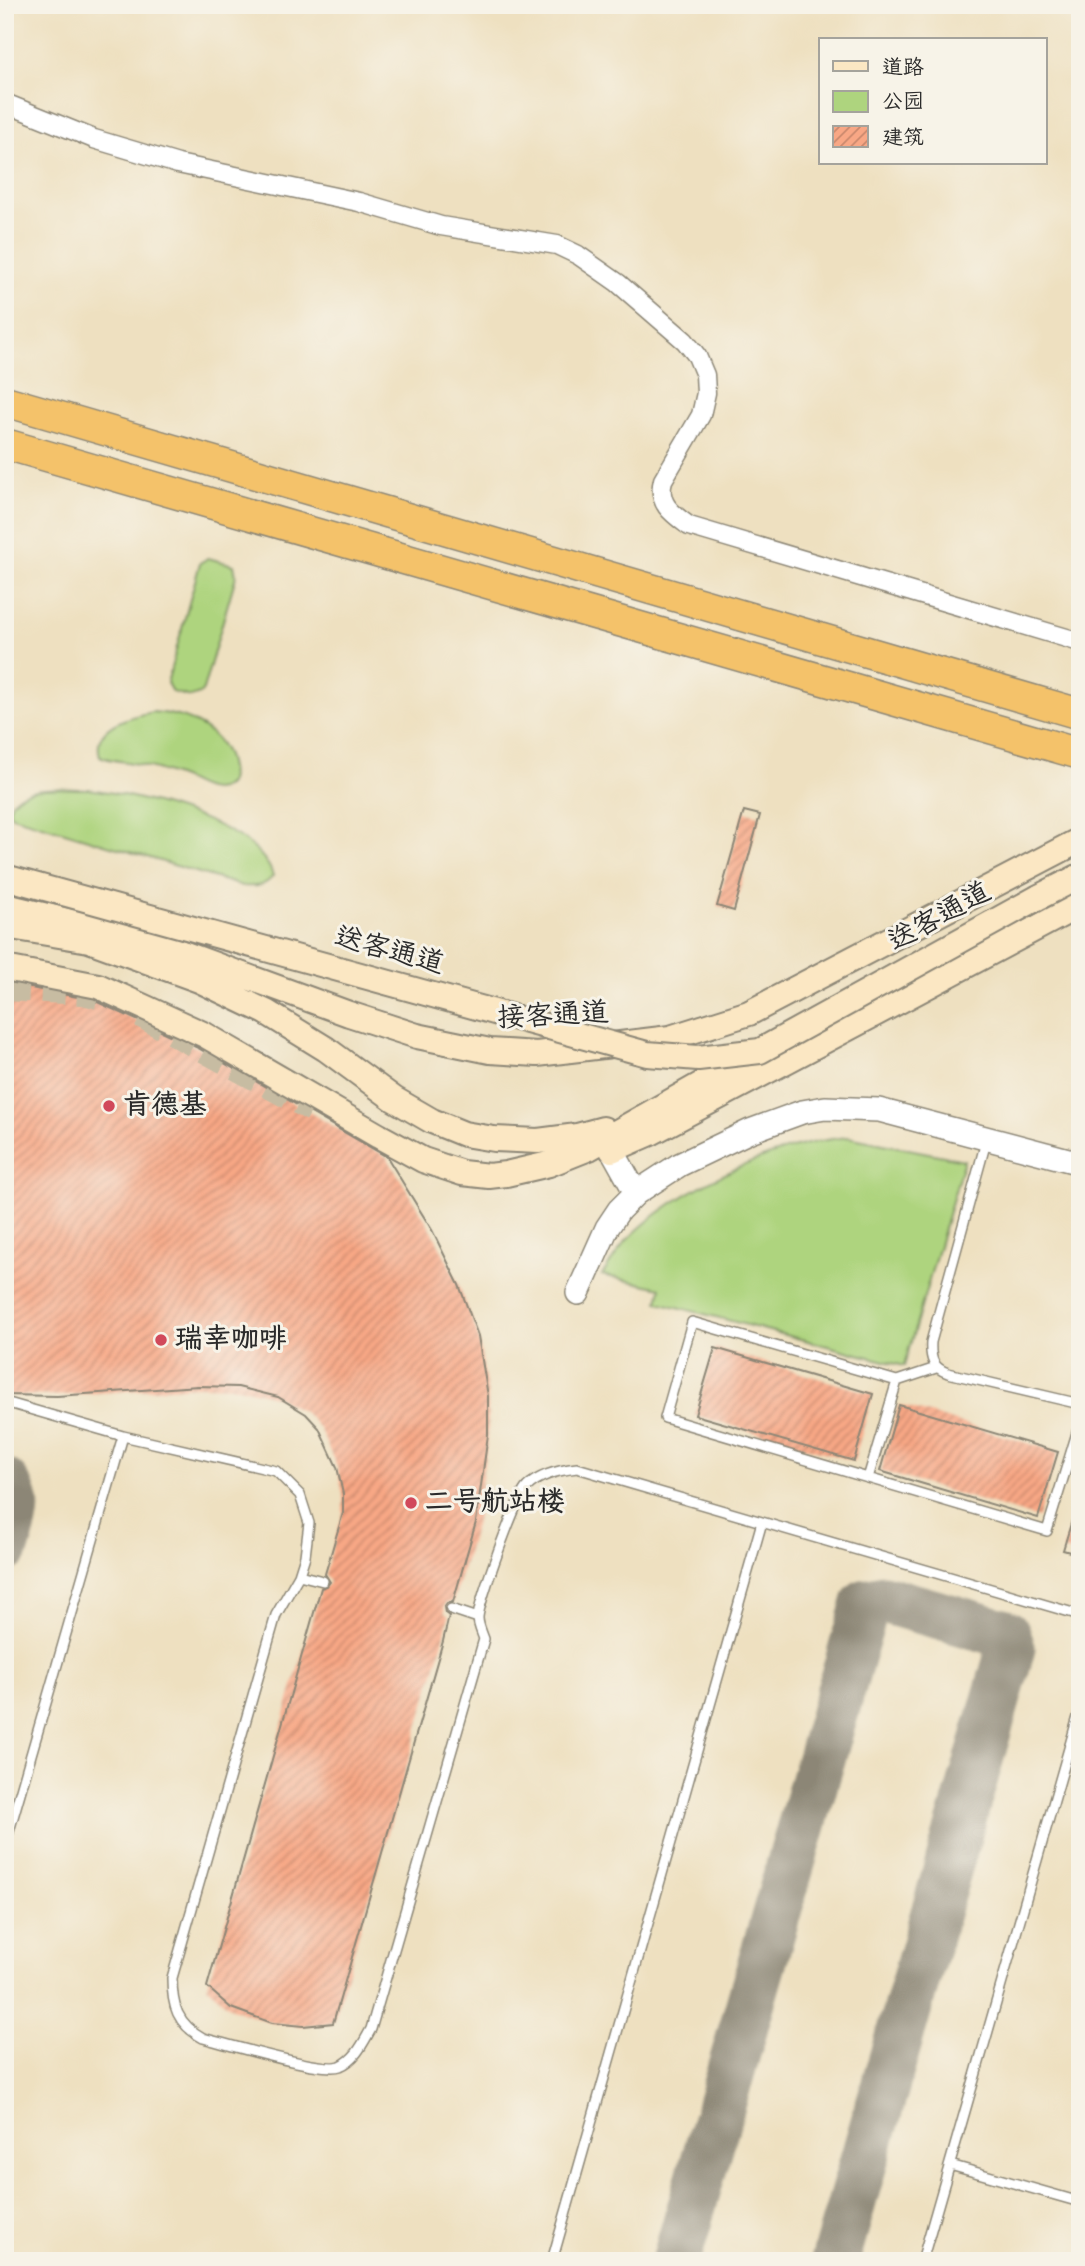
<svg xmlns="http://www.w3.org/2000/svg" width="1085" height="2266" font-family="'Indie Flower','LXGW WenKai TC',sans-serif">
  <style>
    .green { fill: #aed47e; stroke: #6c8054; stroke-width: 2 }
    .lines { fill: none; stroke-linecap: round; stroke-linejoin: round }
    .taxiway { stroke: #8c8676; stroke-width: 49 }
    .building { fill: url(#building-hatch) }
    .secondary-tunnel { stroke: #c7bca2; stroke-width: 24; stroke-dasharray: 24 12; stroke-linecap: butt }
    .service-casing { stroke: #8c8676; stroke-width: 12 }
    .minor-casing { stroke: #8c8676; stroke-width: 21 }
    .tertiary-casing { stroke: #8c8676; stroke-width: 26 }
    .secondary-casing { stroke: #8c8676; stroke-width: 28 }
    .trunk-casing { stroke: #8c8676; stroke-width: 33 }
    .service { stroke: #fff; stroke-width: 9 }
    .minor { stroke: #fff; stroke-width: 18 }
    .tertiary { stroke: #fff; stroke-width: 23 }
    .secondary { stroke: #fbe7c3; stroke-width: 24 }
    .trunk { stroke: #f4c26a; stroke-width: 30 }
    .secondary-bridge-casing { stroke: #8c8676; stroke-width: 28; stroke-linecap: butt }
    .secondary-bridge { stroke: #fbe7c3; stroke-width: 24 }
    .poi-dot { fill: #d1495b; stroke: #f7f3e8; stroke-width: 2.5 }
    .labels { text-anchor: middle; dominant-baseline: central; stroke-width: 6; stroke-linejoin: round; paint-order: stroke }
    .street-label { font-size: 28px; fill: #2b2b2b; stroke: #f7f3e8 }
    .poi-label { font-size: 28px; font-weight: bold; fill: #2b2b2b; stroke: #f7f3e8; text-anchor: start }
  </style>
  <defs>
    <pattern id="building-hatch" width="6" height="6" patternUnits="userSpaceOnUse" patternTransform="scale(1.75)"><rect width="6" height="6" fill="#f8a785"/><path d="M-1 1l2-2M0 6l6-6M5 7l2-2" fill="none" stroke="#c9886d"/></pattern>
  </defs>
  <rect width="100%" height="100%" fill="#f7f3e8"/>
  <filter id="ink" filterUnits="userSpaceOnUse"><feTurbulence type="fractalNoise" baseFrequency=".0143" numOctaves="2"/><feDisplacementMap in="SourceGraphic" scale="14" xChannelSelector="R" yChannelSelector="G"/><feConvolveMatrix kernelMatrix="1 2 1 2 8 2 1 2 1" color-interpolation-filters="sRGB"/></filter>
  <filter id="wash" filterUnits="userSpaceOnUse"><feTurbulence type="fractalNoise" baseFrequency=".00686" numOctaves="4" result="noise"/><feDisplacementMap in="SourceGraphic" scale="28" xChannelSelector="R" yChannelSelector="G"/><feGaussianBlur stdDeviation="1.57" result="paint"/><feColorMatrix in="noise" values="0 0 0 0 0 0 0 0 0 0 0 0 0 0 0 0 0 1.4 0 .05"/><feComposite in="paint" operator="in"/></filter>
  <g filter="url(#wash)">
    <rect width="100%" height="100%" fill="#eee0c0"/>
    <path class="green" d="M208,558l26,7 2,11 -33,114 -3,4 -9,3 -19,-5 -5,-9 33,-120z
      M153,712c34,2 72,19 77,56 1,7 2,16 -5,19 -15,9 -32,-5 -46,-10 -15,-6 -31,-11 -47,-14 -10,-2 -22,-2 -32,-7 -9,-31 31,-40 53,-44z
      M88,789c48,6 170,34 185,87 -8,11 -18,11 -31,10l-230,-70 -3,-4c3,-31 56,-22 79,-23z
      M848,1137l116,23 -60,206 -246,-64 3,-14 -59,-13c8,-11 16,-25 25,-35 51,-52 149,-96 221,-103z"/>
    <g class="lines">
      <path class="taxiway" d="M5,1483c18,22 7,40 0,65
        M676,2261l190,-658 17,-4 123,35 5,14 -176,613"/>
    </g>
    <g id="blocks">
      <path class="building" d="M744,811l16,4 -26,96 -17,-5z
        M5,983l88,17 105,48 189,109 45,73 27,55 19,51 10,60v39l-12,87 -23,80 -6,1 -3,4 1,6 4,3 -6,25 -110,382 -30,3 -31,-3 -41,-15 -24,-21 114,-399 6,-2 3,-4 -5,-8 18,-61v-19l-6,-27 -18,-39 -13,-14 -28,-17 -40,-10 -40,-1 -141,10 -52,-1z
        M715,1348l158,46 -19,67 -159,-46z
        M899,1405l159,47 -20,66 -158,-47z
        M1076,1507l4,1v47l-17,-5z"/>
    </g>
  </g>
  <g filter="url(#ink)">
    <use href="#blocks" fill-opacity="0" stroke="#8c8676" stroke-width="2"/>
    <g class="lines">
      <path class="secondary-tunnel" d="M5,989l78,4 15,4
        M141,1016l171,94"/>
      <defs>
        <path id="service" d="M987,1138l-56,204c-1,17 2,26 17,31l132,31
          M936,1368l-39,13 -205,-59 -27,96 382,113 33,-108
          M5,1402l118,34 153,35 24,24 9,28 -4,33 -6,19 -23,40 -104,363c0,28 5,46 31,60 24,6 119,35 137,28 16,-7 23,-23 31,-37l113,-390c-2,-6 -6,-14 -6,-21 0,-14 38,-121 49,-131 13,-13 33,-17 50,-19l503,147
          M868,1478l29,-97
          M299,1575l24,6
          M451,1609l27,9
          M5,1845l118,-409
          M950,2165l130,37
          M552,2261l210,-739
          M922,2261l158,-551"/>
        <path id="minor" d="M5,103l89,36 84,25 181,38 82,24 116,19 21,10 40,28 67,58 12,15 8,19 1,18 -5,22 -38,65c-6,23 8,33 26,46l391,116"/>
        <path id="tertiary" d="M612,1150l24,43
          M578,1293l29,-65 12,-18 17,-17 43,-28 71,-34 52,-19 23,-4 54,2 201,53"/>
        <path id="secondary" d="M1039,897l41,-21
          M5,906l142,34 202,74 68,22 73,15 47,3 133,-16 79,-25 331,-173
          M5,926l84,14 110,40 67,32 60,37 68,50 38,22 32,13 30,5 44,2 39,-5 26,-7
          M5,968l93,18 107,49 174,101 44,24 39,13 27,3 17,-2 43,-10 40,-16 171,-97
          M612,1150l39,-17 429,-228"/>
        <path id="trunk" d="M5,401l1075,313
          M5,444l1075,310"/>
      </defs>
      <use href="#service" class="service-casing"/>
      <use href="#minor" class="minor-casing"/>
      <use href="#tertiary" class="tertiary-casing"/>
      <use href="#secondary" class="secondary-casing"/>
      <use href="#trunk" class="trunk-casing"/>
      <use href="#service" class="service"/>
      <use href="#minor" class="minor"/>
      <use href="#tertiary" class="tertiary"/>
      <use href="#secondary" class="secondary"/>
      <use href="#trunk" class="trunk"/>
      <defs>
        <path id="secondary-bridge" d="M5,877l642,177 51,4 62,-7 279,-154"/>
      </defs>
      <use href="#secondary-bridge" class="secondary-bridge-casing"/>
      <use href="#secondary-bridge" class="secondary-bridge"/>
    </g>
  </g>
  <g class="poi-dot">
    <circle cx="109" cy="1106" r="7"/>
    <circle cx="161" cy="1340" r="7"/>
    <circle cx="411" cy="1503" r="7"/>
  </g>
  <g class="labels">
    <g class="street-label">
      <text transform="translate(940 918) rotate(-29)">送客通道</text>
      <text transform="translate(389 952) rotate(15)">送客通道</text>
      <text transform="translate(553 1017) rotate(-3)">接客通道</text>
    </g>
    <g class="poi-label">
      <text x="123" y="1106">肯德基</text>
      <text x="175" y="1340">瑞幸咖啡</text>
      <text x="425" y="1503">二号航站楼</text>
    </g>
  </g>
  <rect width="1085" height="2266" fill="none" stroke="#f7f3e8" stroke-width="28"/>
  <rect x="819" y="38" width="228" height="126" fill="#f7f3e8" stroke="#a5a39c" stroke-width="2"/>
  <rect x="833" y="61" width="35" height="10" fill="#fbe7c3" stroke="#a5a39c" stroke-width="2"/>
  <text x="882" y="74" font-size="21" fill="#2b2b2b">道路</text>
  <rect x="833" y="91" width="35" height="21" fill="#aed47e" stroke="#a5a39c" stroke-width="2"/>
  <text x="882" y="108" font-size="21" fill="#2b2b2b">公园</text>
  <rect x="833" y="126" width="35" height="21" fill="url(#building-hatch)" stroke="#a5a39c" stroke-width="2"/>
  <text x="882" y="144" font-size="21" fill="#2b2b2b">建筑</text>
</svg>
